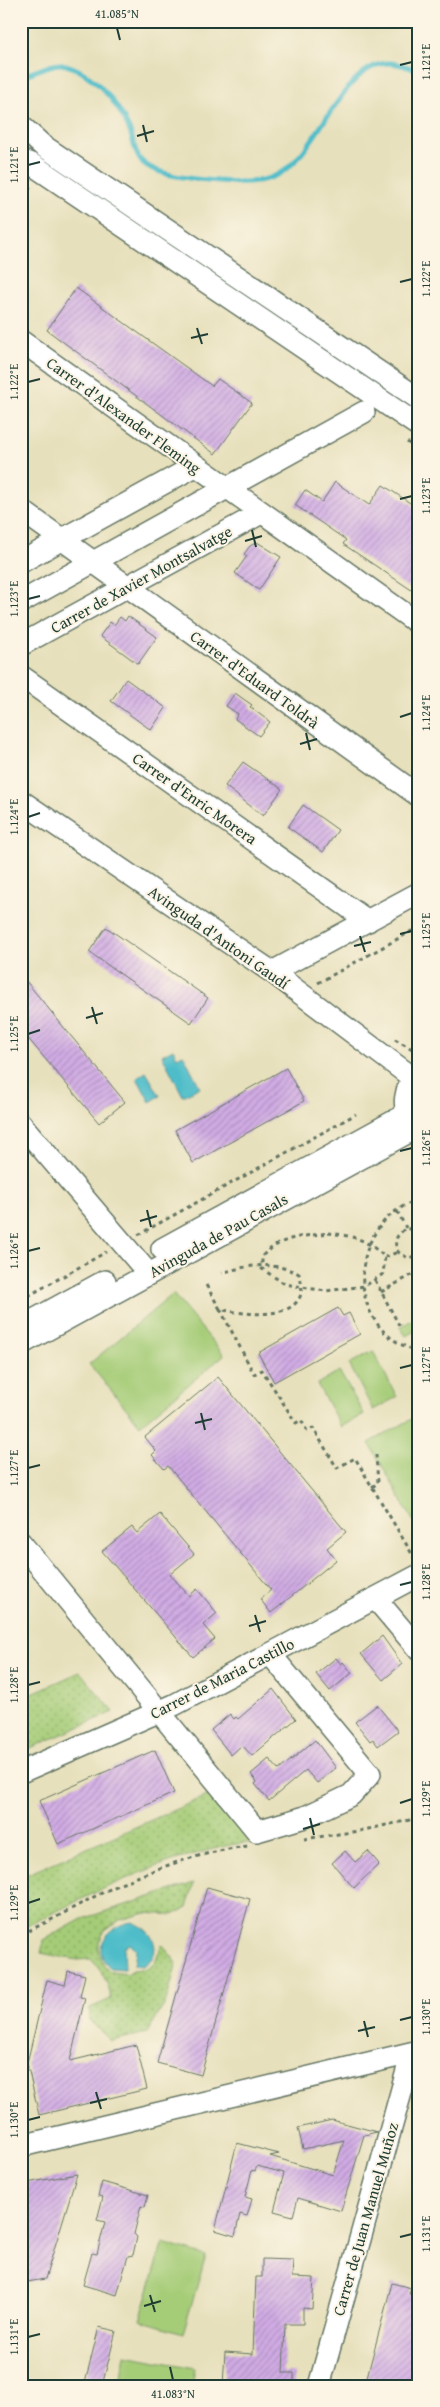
<svg xmlns="http://www.w3.org/2000/svg" width="440" height="2407" font-family="'Gentium Book Plus',serif">
  <style>
    .grass { fill: url(#grass-dots); stroke: #628456 }
    .park { fill: url(#park-tufts); stroke: #628456 }
    .garden { fill: #a5cc77; stroke: #628456 }
    .water { fill: #50bdc9; stroke: #387d7e }
    .lines { fill: none; stroke-linecap: round; stroke-linejoin: round }
    .stream { stroke: #50bdc9; stroke-width: 5 }
    .building { fill: url(#building-hatch) }
    .minor-casing { stroke: #657664; stroke-width: 24 }
    .path { stroke: #657664; stroke-width: 3; stroke-dasharray: 4 4; stroke-linecap: butt }
    .minor { stroke: #fff; stroke-width: 21 }
    .ticks { fill: none; stroke: #1f3d34; stroke-width: 2 }
    .labels { text-anchor: middle; dominant-baseline: central; stroke-width: 4; stroke-linejoin: round; paint-order: stroke }
    .street-label { font-size: 16px; fill: #1f3d34; stroke: #fcf5e5 }
    .neatline { fill: none; stroke: #1f3d34; stroke-width: 2 }
    .ticks-label { font-size: 12px; text-anchor: middle; fill: #1f3d34 }
  </style>
  <defs>
    <pattern id="grass-dots" width="8" height="8" patternUnits="userSpaceOnUse" patternTransform="scale(1.25)"><rect width="8" height="8" fill="#a5cc77"/><path d="M2 2h.1M6 6h.1" fill="none" stroke="#86a762" stroke-width="1.8" stroke-linecap="round"/></pattern>
    <pattern id="park-tufts" width="24" height="20" patternUnits="userSpaceOnUse" patternTransform="scale(1.25)"><rect width="24" height="20" fill="#a5cc77"/><path d="M3 7l-1-3M5 7V3M7 7l1-3M15 17l-1-3M17 17v-4M19 17l1-3" fill="none" stroke="#86a762"/></pattern>
    <pattern id="building-hatch" width="6" height="6" patternUnits="userSpaceOnUse" patternTransform="scale(1.25)"><rect width="6" height="6" fill="#d1ace5"/><path d="M-1 1l2-2M0 6l6-6M5 7l2-2" fill="none" stroke="#a98dba"/></pattern>
  </defs>
  <rect width="100%" height="100%" fill="#fcf5e5"/>
  <filter id="ink" filterUnits="userSpaceOnUse"><feTurbulence type="fractalNoise" baseFrequency=".02" numOctaves="2"/><feDisplacementMap in="SourceGraphic" scale="10" xChannelSelector="R" yChannelSelector="G"/><feConvolveMatrix kernelMatrix="1 2 1 2 8 2 1 2 1" color-interpolation-filters="sRGB"/></filter>
  <filter id="wash" filterUnits="userSpaceOnUse"><feTurbulence type="fractalNoise" baseFrequency=".0096" numOctaves="4" result="noise"/><feDisplacementMap in="SourceGraphic" scale="20" xChannelSelector="R" yChannelSelector="G"/><feGaussianBlur stdDeviation="1.12" result="paint"/><feColorMatrix in="noise" values="0 0 0 0 0 0 0 0 0 0 0 0 0 0 0 0 0 1.4 0 .05"/><feComposite in="paint" operator="in"/></filter>
  <g filter="url(#wash)">
    <rect width="100%" height="100%" fill="#e7e0bc"/>
    <path class="grass" d="M80,1672l34,40 -93,40v-54z
      M213,1793l38,50c-17,0 -33,5 -49,9 -64,17 -122,48 -181,77v-52z
      M194,1883l-7,25 -14,7 -27,-2 -26,7 -15,10 -6,12v11l6,15 7,4 15,2 6,-4 16,-2 6,-5 7,-19 15,19 -11,39 -19,31 -36,8 -22,-21 1,-12 21,-9c-3,-18 -9,-27 -20,-40l-14,1 -36,-7 3,-13 38,-21z"/>
    <path class="park" d="M419,1316v17l-6,-1 -7,4 -6,-9z"/>
    <path class="garden" d="M173,1294l51,61 -84,70 -51,-61z
      M373,1351l24,46 -24,13 -24,-46z
      M339,1371l25,43 -23,13 -24,-43z
      M419,1415v116l-50,-88z
      M163,2243l43,13 -23,77 -43,-13z
      M125,2355l70,13 -3,18h-73z"/>
    <path class="water" d="M173,1049l4,8 6,-3 17,33 -17,9 -21,-41z
      M146,1072l14,24 -10,6 -13,-24z
      M132,1922c20,6 34,31 11,44l-9,-1 2,-15 -6,-6 -6,3 1,22 -14,-1c-23,-18 -2,-43 21,-46z"/>
    <g class="lines">
      <path class="stream" d="M28,74c9,-3 24,-11 33,-10 30,5 57,39 68,65 4,9 5,21 10,29 14,21 70,22 93,24 15,1 31,0 45,-7 41,-20 65,-112 112,-112 9,0 21,5 30,7"/>
    </g>
    <g id="blocks">
      <path class="building" d="M76,288l136,98 6,-7 34,24 -37,51 -168,-124z
        M335,482l34,23 14,-20 36,24v86l-76,-51 3,-4 -51,-35 10,-15 17,12z
        M257,542l24,15 -22,33 -24,-17 12,-17 -3,-2 6,-8z
        M128,616l29,21 -19,27 -38,-28 10,-14 4,3 6,-8 5,4z
        M126,679l40,29 -15,22 -40,-29z
        M235,693l17,12 -2,2 20,15 -11,14 -24,-17 3,-5 -12,-8z
        M243,762l39,27 -19,27 -38,-30z
        M303,805l35,25 -15,22 -35,-25z
        M106,927l102,71 -17,25 -102,-71z
        M21,975l104,127 -26,21 -78,-93z
        M286,1068l18,33 -111,62 -18,-33z
        M338,1308l5,8 6,-3 11,21 -86,48 -16,-29z
        M218,1377l128,155 -19,16 9,12 -65,53 -11,-14 11,-9 -103,-124 -4,3 -12,-14 4,-4 -11,-14z
        M160,1514l34,40 -24,20 19,22 8,-7 20,24 -14,12 12,14 -22,18 -91,-106 30,-24 5,6z
        M382,1636l20,28 -19,16 -22,-26z
        M336,1658l5,6 2,-2 9,11 -22,18 -14,-17z
        M273,1689l23,30 -44,37 -10,-11 -11,10 -20,-25 19,-16 4,5 2,-2 2,2z
        M377,1705l21,26 -20,15 -5,-7 -3,2 -15,-19z
        M315,1740l21,28 -19,15 -11,-13 -37,31 -14,-17 2,-2 -6,-8 18,-15 10,11z
        M155,1750l19,43 -116,51 -19,-43z
        M345,1851l10,11 13,-11 11,13 -25,24 -22,-25z
        M207,1887l43,12 -49,176 -44,-12z
        M68,1971l17,4 -5,22 5,1 -15,63 66,-16 11,44 -108,26 -12,-52 20,-83 18,5z
        M332,2120l45,12 -13,3 -23,76 -43,-13 -5,18 -19,-5 10,-38 -27,-7 -2,5 -3,-1 -7,27 7,2 -5,17 -7,-2 -5,22 -20,-6 22,-87 42,11 -9,2 63,19 11,-35 -41,9 -5,-21z
        M77,2174l-32,105 -24,4v-99z
        M102,2182l46,13 -3,12 -4,-1 -7,28 3,3 -4,18 -5,1 -11,39 -34,-10 9,-32 5,1 8,-32 -8,-2 6,-23 -5,-1z
        M262,2259l31,1 -1,17 22,1 -2,31 -9,-1v16h-18l-2,49h11v13h-71l2,-34 28,2 3,-77h6z
        M392,2283l19,5 -2,6 10,3v64l-3,-1 -6,24 -19,-5 -1,5 -23,-7z
        M99,2327l17,4 -14,55h-18z"/>
    </g>
  </g>
  <g filter="url(#ink)">
    <use href="#blocks" fill-opacity="0" stroke="#657664" stroke-width="1"/>
    <g class="lines">
      <defs>
        <path id="minor" d="M21,126l21,19 377,254
          M21,160l12,5 386,261
          M21,341l398,283
          M21,510l398,286
          M21,562l174,-96
          M21,602l343,-190
          M21,645l240,-132
          M21,676l347,245
          M21,801l251,171 141,106
          M272,972l147,-79
          M21,1124l127,149
          M414,1126c-14,-18 -10,-39 5,-54
          M162,1249l245,-135
          M21,1327l84,-46
          M21,1344l395,-216
          M21,1543l236,288 48,-14 46,-22 19,-21 -99,-119
          M376,1599l43,51
          M21,1772l153,-67 245,-130
          M21,2146l398,-95
          M319,2386l93,-333"/>
      </defs>
      <use href="#minor" class="minor-casing"/>
      <path class="path" d="M21,182l10,7
        M407,442l12,8
        M318,983l101,-56
        M395,1039l19,11 5,-2
        M419,1200c-74,21 -76,133 0,151
        M397,1211l9,17
        M419,1232l-13,-4c-10,8 -13,12 -8,24l10,6 11,-3
        M328,1233c26,3 38,6 57,24l-2,17 -18,12 -40,5 -40,-7 -23,-15v-13c21,-20 38,-19 66,-23z
        M138,1235l218,-121
        M385,1257l13,-5
        M375,1280l25,47
        M206,1285l14,24c28,7 96,13 79,-35 -25,-13 -52,-9 -77,-1
        M381,1292l38,-21
        M21,1300l85,-48
        M220,1309l34,65 8,-4 34,53 5,-3 6,11 6,-3 24,40 18,-10 60,101
        M372,1487l6,-4 -2,-28
        M304,1839l55,-8 60,-13
        M21,1934c31,-13 59,-31 89,-45 42,-20 91,-37 138,-43"/>
      <use href="#minor" class="minor"/>
    </g>
  </g>
  <path class="ticks" d="M117,28l3,12M400,65l12,-3M143,125l4,17M137,136l17,-5M28,165l12,-3M400,282l12,-3M197,328l5,16M191,338l17,-4M28,382l12,-3M400,499l12,-3M252,530l4,17M245,541l17,-5M28,599l12,-3M400,717l12,-4M306,733l4,17M300,744l17,-5M28,817l12,-4M400,934l12,-3M360,936l5,16M354,946l17,-4M92,1007l5,17M86,1018l17,-5M28,1034l12,-4M400,1151l12,-3M147,1210l4,17M140,1221l17,-5M28,1251l12,-3M400,1368l12,-3M201,1413l4,17M195,1423l17,-4M28,1468l12,-3M400,1585l12,-3M255,1615l5,17M249,1626l17,-5M28,1685l12,-3M400,1803l12,-4M310,1818l4,17M303,1829l17,-5M28,1903l12,-4M400,2020l12,-3M364,2021l4,16M358,2031l17,-4M96,2092l5,17M90,2103l17,-4M28,2120l12,-3M400,2237l12,-3M150,2295l5,17M144,2306l17,-5M28,2337l12,-3M170,2367l3,13"/>
  <g class="labels">
    <g class="street-label">
      <text transform="translate(124 415) rotate(36)">Carrer d'Alexander Fleming</text>
      <text transform="translate(141 579) rotate(-29)">Carrer de Xavier Montsalvatge</text>
      <text transform="translate(255 679) rotate(36)">Carrer d'Eduard Toldrà</text>
      <text transform="translate(195 798) rotate(35)">Carrer d'Enric Morera</text>
      <text transform="translate(219 937) rotate(35)">Avinguda d'Antoni Gaudí</text>
      <text transform="translate(218 1235) rotate(-29)">Avinguda de Pau Casals</text>
      <text transform="translate(222 1678) rotate(-27)">Carrer de Maria Castillo</text>
      <text transform="translate(365 2219) rotate(-74)">Carrer de Juan Manuel Muñoz</text>
    </g>
  </g>
  <rect width="440" height="2407" fill="none" stroke="#fcf5e5" stroke-width="55"/>
  <rect x="28" y="28" width="384" height="2352" class="neatline"/>
  <g class="ticks-label">
    <text x="117" y="18">41.085°N</text>
    <text transform="translate(426 62) rotate(-90)" y="4">1.121°E</text>
    <text transform="translate(14 165) rotate(-90)" y="4">1.121°E</text>
    <text transform="translate(426 279) rotate(-90)" y="4">1.122°E</text>
    <text transform="translate(14 382) rotate(-90)" y="4">1.122°E</text>
    <text transform="translate(426 496) rotate(-90)" y="4">1.123°E</text>
    <text transform="translate(14 599) rotate(-90)" y="4">1.123°E</text>
    <text transform="translate(426 713) rotate(-90)" y="4">1.124°E</text>
    <text transform="translate(14 817) rotate(-90)" y="4">1.124°E</text>
    <text transform="translate(426 931) rotate(-90)" y="4">1.125°E</text>
    <text transform="translate(14 1034) rotate(-90)" y="4">1.125°E</text>
    <text transform="translate(426 1148) rotate(-90)" y="4">1.126°E</text>
    <text transform="translate(14 1251) rotate(-90)" y="4">1.126°E</text>
    <text transform="translate(426 1365) rotate(-90)" y="4">1.127°E</text>
    <text transform="translate(14 1468) rotate(-90)" y="4">1.127°E</text>
    <text transform="translate(426 1582) rotate(-90)" y="4">1.128°E</text>
    <text transform="translate(14 1685) rotate(-90)" y="4">1.128°E</text>
    <text transform="translate(426 1799) rotate(-90)" y="4">1.129°E</text>
    <text transform="translate(14 1903) rotate(-90)" y="4">1.129°E</text>
    <text transform="translate(426 2017) rotate(-90)" y="4">1.130°E</text>
    <text transform="translate(14 2120) rotate(-90)" y="4">1.130°E</text>
    <text transform="translate(426 2234) rotate(-90)" y="4">1.131°E</text>
    <text transform="translate(14 2337) rotate(-90)" y="4">1.131°E</text>
    <text x="173" y="2398">41.083°N</text>
  </g>
</svg>
